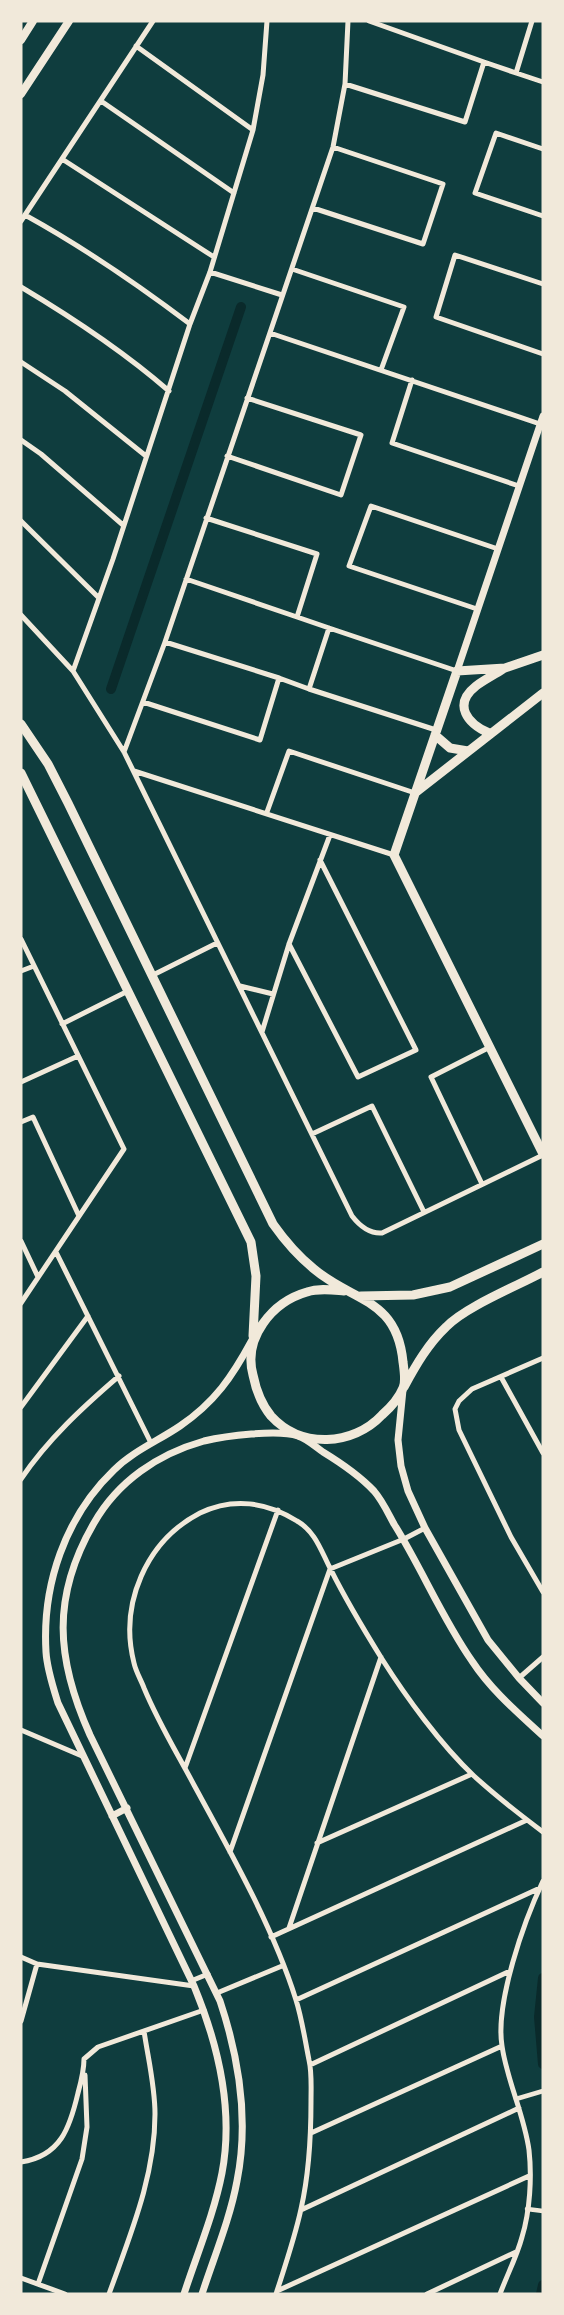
<svg xmlns="http://www.w3.org/2000/svg" width="564" height="2315" font-family="'Public Sans',sans-serif">
  <style>
    .lines { fill: none; stroke-linecap: round; stroke-linejoin: round }
    .canal { stroke: #0a2a2b; stroke-width: 10 }
    .pedestrian { stroke: #f1e9da; stroke-width: 4.5 }
    .minor { stroke: #f1e9da; stroke-width: 5 }
    .tertiary { stroke: #f1e9da; stroke-width: 7 }
    .secondary { stroke: #f1e9da; stroke-width: 8 }
    .primary { stroke: #f1e9da; stroke-width: 9 }
  </style>
  <rect width="100%" height="100%" fill="#0f3d3e"/>
  <g class="lines">
    <path class="canal" d="M111,689l130,-382
      M543,1978l-4,39 4,47
      M541,2294l2,-9"/>
    <path class="pedestrian" d="M516,2099l27,-8
      M527,2209l16,2"/>
    <path class="minor" d="M532,21l-16,52 27,9
      M136,46l117,84
      M484,62l32,11
      M345,84l120,38 19,-60 -115,-41
      M101,101l133,92
      M543,149l-47,-16 -21,60 68,23
      M62,159l152,98
      M313,208l110,36 20,-60 -110,-37
      M25,215c58,32 112,69 165,109
      M21,221l132,-200
      M292,269l112,38 -23,63
      M210,272l72,23
      M543,284l-88,-29 -19,62 107,37
      M21,287c52,31 102,64 148,104
      M270,333l270,91
      M21,362l44,29 81,65
      M412,380l-20,63 127,43
      M21,440l20,14 82,71
      M227,456l114,39 20,-60 -114,-37
      M21,521l77,76
      M186,579l111,38 20,-63 -111,-36
      M477,609l-128,-43 22,-60 127,43
      M21,615l52,56 51,81 228,464c7,9 17,18 30,17l161,-78
      M297,617l32,11
      M73,671l40,-112 77,-235 20,-52 43,-142 10,-55 4,-54
      M279,678l30,11
      M143,702l117,38 19,-62 -114,-36
      M436,730l-127,-41 20,-61 128,43
      M124,752l41,-110 168,-495 12,-63 3,-63
      M134,771l260,84
      M267,812l22,-61 126,42
      M21,939l103,210 -103,154
      M289,944l69,133 58,-27 -96,-190
      M21,971l13,-5
      M153,975l64,-32
      M240,986l33,8
      M62,1024l66,-33
      M262,1032l27,-88 41,-109
      M21,1082l57,-26
      M21,1122l12,-5 46,99
      M312,1134l60,-28 52,106
      M482,1184l-51,-107 59,-30
      M21,1241l17,36
      M56,1252l95,191
      M543,1358l-71,31 -13,12 -4,8 4,21 52,107 32,55
      M501,1377l42,76
      M21,1407l67,-91
      M21,1479c27,-40 62,-72 98,-103
      M519,1678l24,-21
      M21,1730l61,26
      M185,1768l93,-258
      M317,1843l155,-69
      M230,1852l100,-283 74,-30 21,-11
      M289,1928l92,-271
      M271,1937l256,-117
      M21,1957l16,7 157,22
      M191,1981l17,-7
      M217,1993l65,-27
      M296,2000l244,-112
      M21,2021l16,-57
      M310,2065l200,-94
      M311,2133l191,-87
      M21,2162c40,-6 49,-35 57,-69 3,-11 6,-23 6,-34l14,-12 106,-37
      M301,2210l218,-102
      M21,2278l44,16
      M38,2284l44,-125 5,-32 -2,-52
      M277,2291l252,-115
      M109,2294c21,-59 46,-117 46,-180 0,-28 -7,-56 -11,-83
      M276,2294c9,-28 19,-57 25,-85 8,-35 10,-72 10,-108 0,-14 1,-28 -2,-41 -4,-20 -7,-41 -13,-60 -22,-71 -66,-149 -102,-215 -17,-32 -36,-63 -50,-97 -3,-8 -8,-16 -10,-25 -15,-59 12,-122 66,-150 33,-16 67,-11 97,8 19,11 24,30 34,49 15,30 33,60 51,89 24,38 59,86 92,117 22,20 45,38 69,56
      M427,2294l89,-42
      M500,2294c7,-19 17,-38 22,-57 8,-26 10,-60 7,-87 -5,-36 -22,-69 -27,-104 -7,-43 22,-125 41,-165"/>
    <path class="tertiary" d="M457,671l86,-255
      M403,1390l-5,50 3,26 7,25 17,37 63,112 31,38 24,25
      M112,1816l15,-8
      M184,2294c13,-40 30,-80 38,-121 12,-63 -4,-129 -28,-187l-136,-283c-5,-16 -11,-34 -12,-51 -4,-67 19,-135 68,-182 19,-19 44,-29 66,-44 35,-24 52,-49 72,-86
      M202,2294c12,-37 28,-75 35,-113 12,-60 2,-123 -17,-180l-130,-266c-34,-76 -39,-138 4,-212 24,-42 64,-69 110,-82 21,-5 74,-12 94,-5 8,2 18,11 25,16 18,11 36,23 51,39 8,9 14,22 20,33 28,45 48,94 78,137 19,29 46,52 71,75"/>
    <path class="secondary" d="M21,40l12,-19
      M21,94l48,-73"/>
    <path class="primary" d="M543,655l-38,13 -48,3 -63,184 149,299
      M21,724l27,40 20,39 205,421c12,17 25,32 41,45 39,33 83,29 89,93 1,7 3,20 0,26 -4,10 -13,20 -21,27 -29,31 -81,34 -111,1 -10,-12 -15,-26 -18,-41 -10,-37 19,-73 54,-83 12,-4 25,-2 37,-1
      M489,733c-21,-9 -37,-28 -13,-47 8,-6 18,-11 27,-17
      M435,735l15,13 18,3
      M21,773l230,469 5,34 -3,60
      M415,793l128,-100
      M361,1296l52,-1 37,-8 93,-43
      M404,1387c12,-22 24,-43 42,-60 19,-20 71,-41 97,-55"/>
  </g>
  <rect width="564" height="2315" fill="none" stroke="#f1e9da" stroke-width="45"/>
</svg>
